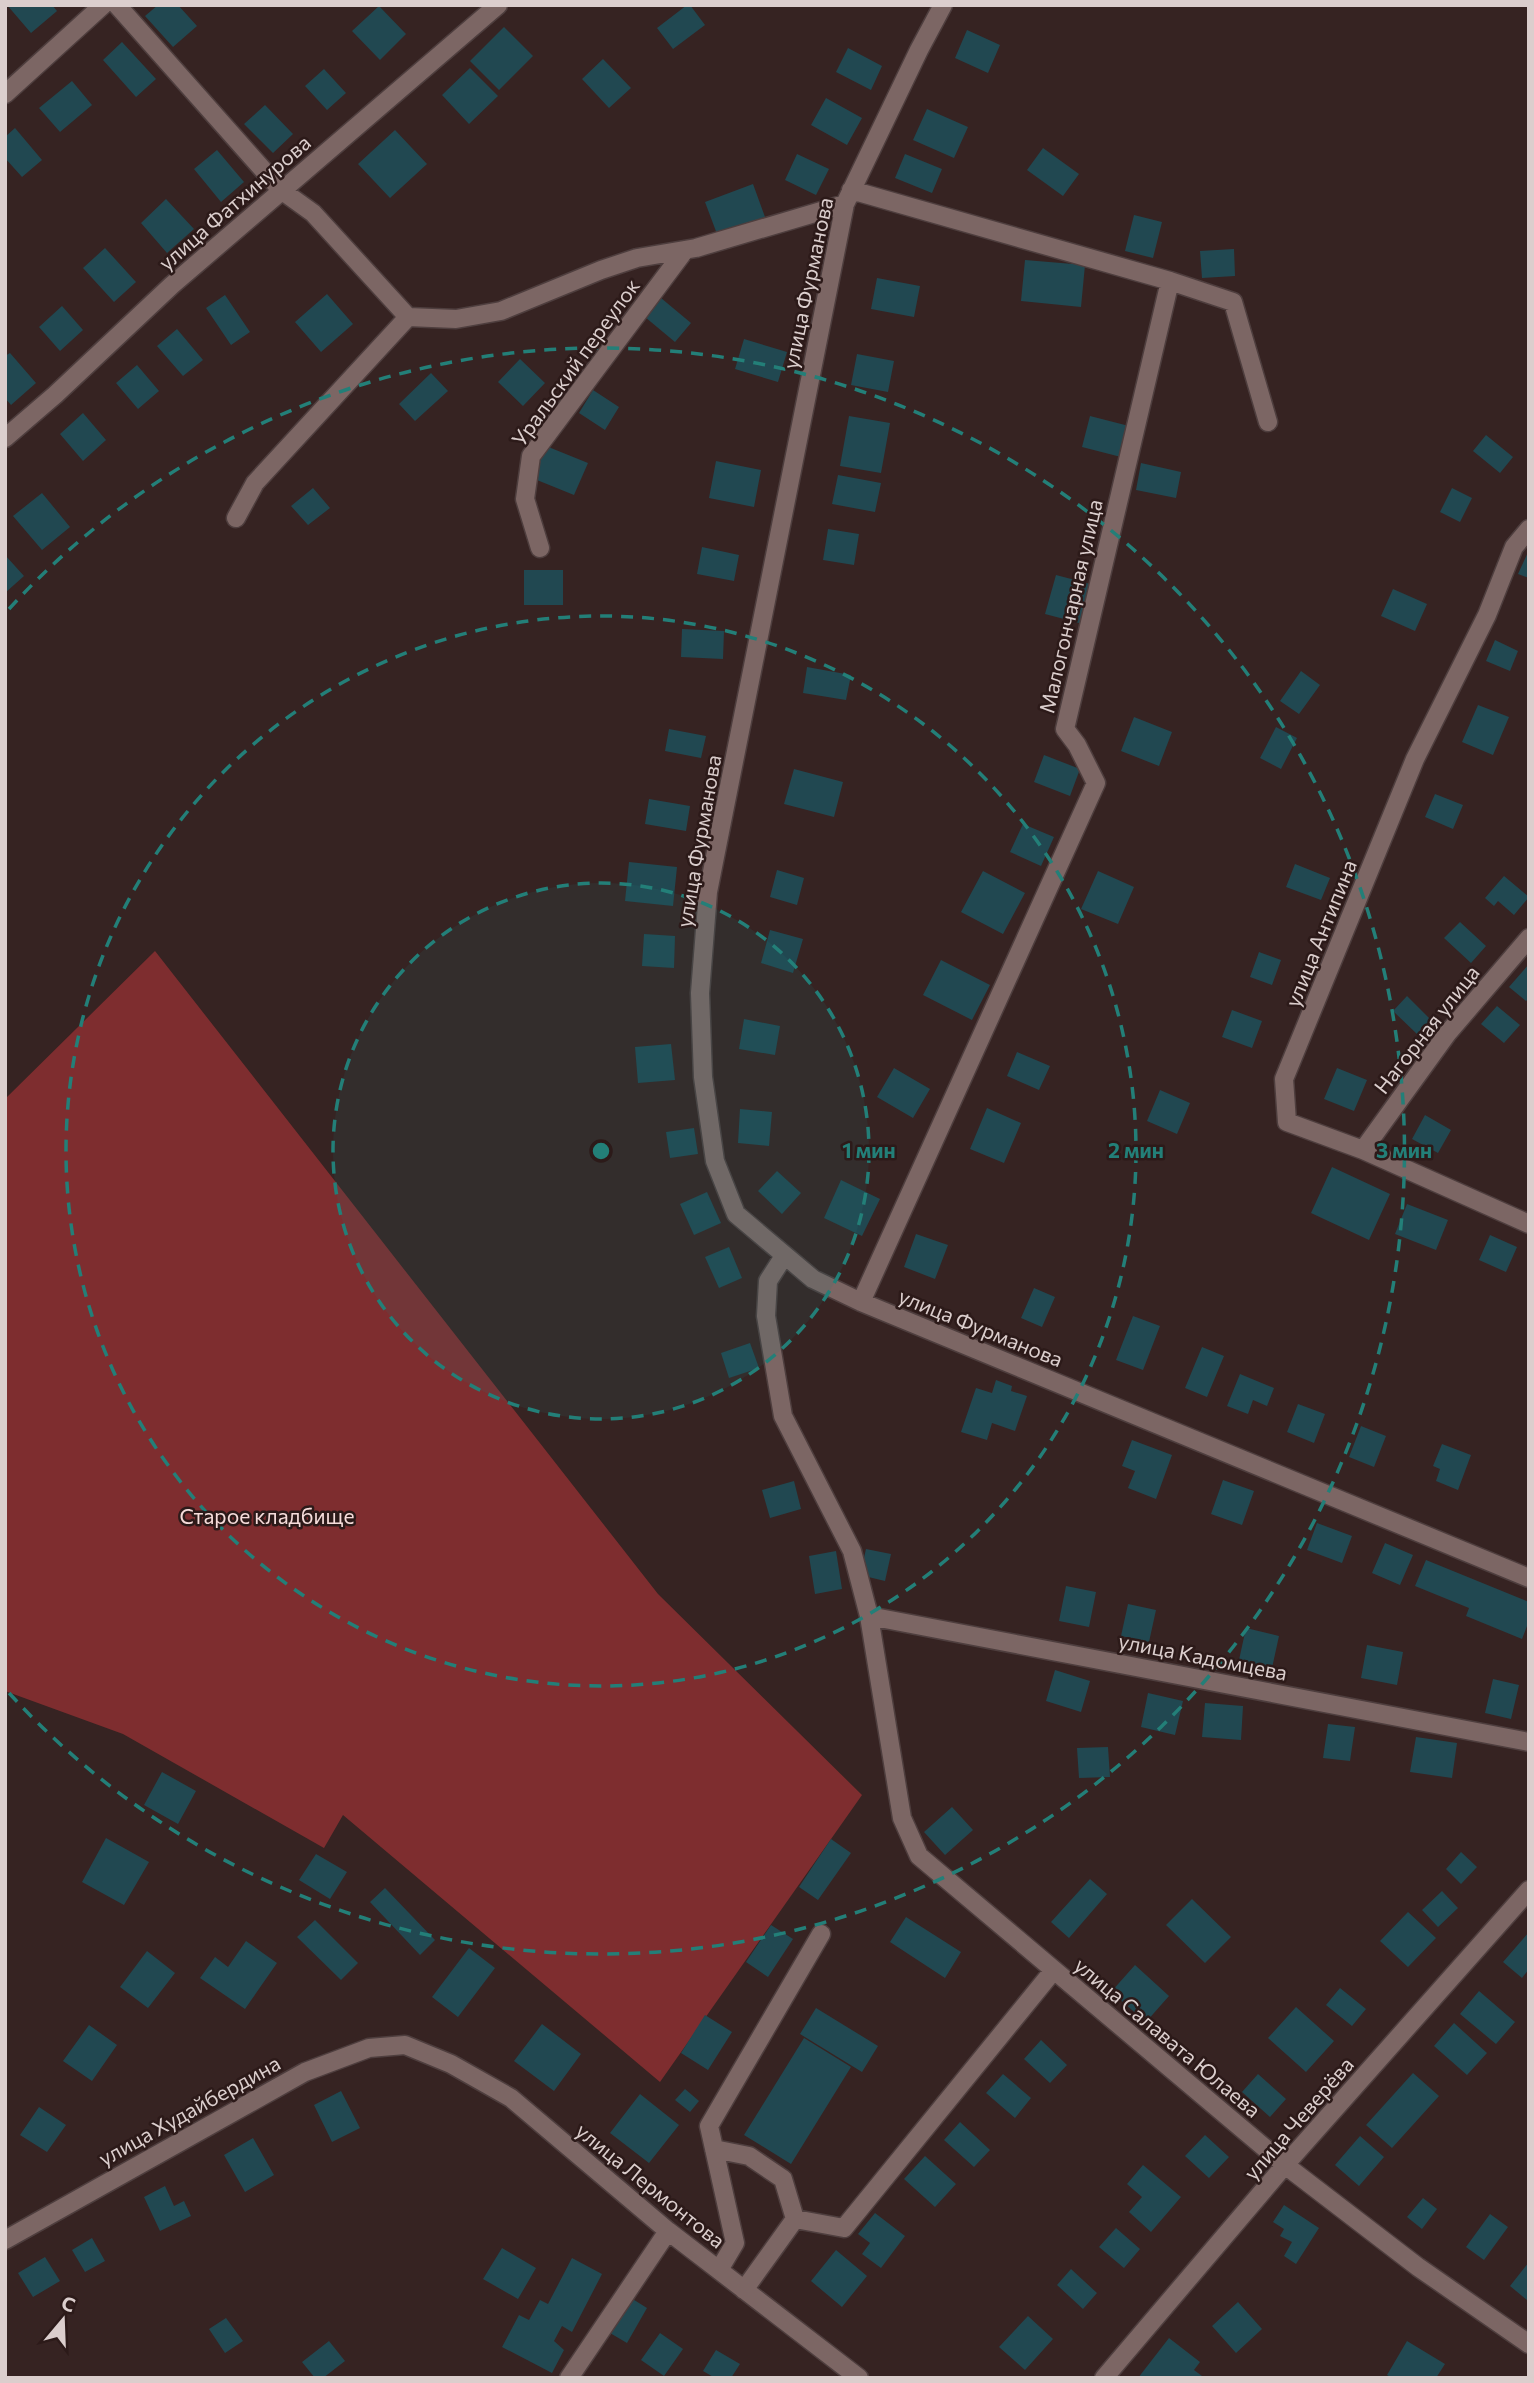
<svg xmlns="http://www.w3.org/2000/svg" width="1534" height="2383" font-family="Commissioner,sans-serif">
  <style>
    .green { fill: #7e2d2f }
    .building { fill: #214851 }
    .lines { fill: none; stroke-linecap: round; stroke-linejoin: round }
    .minor-casing { stroke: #4e3e3e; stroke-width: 21 }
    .minor { stroke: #7c6664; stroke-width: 18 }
    .ring { fill: none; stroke: #237f78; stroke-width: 3.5; stroke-dasharray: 12 9 }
    .labels { text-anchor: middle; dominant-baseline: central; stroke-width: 5; stroke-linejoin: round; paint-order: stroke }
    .street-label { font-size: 21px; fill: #dbcecd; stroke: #2c1a19 }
    .park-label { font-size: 21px; fill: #f6dcda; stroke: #2c1a19 }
    .centre { fill: #237f78; stroke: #2c1a19; stroke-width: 3.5 }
    .ring-label { font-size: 21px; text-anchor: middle; font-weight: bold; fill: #237f78; stroke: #2c1a19; stroke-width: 5; stroke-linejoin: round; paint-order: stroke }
  </style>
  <rect width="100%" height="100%" fill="#362322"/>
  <path class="green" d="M155,951l503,643 204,201 -202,287 -317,-267 -19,33 -201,-114 -118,-43v-592z"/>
  <path class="building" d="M7,5h45l5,6 -26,22z
    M158,5h20l19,21 -24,21 -28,-31z
    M687,5h3l15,20 -32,24 -16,-21z
    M379,6l27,28 -26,26 -28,-29z
    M504,27l29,29 -34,34 -29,-29z
    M967,30l33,15 -12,28 -33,-15z
    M122,42l34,37 -20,18 -33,-37z
    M848,48l34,18 -11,24 -35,-18z
    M603,59l28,29 -22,20 -27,-29z
    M470,68l28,28 -29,28 -27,-29z
    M324,69l22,24 -19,17 -22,-24z
    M72,81l20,24 -32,27 -21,-24z
    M826,98l36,20 -15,27 -36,-20z
    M265,105l28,29 -20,19 -29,-29z
    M927,109l41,18 -14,31 -41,-18z
    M15,128l27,32 -20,17 -17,-19v-21z
    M395,130l32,34 -37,34 -32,-34z
    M1043,148l36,26 -16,22 -36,-26z
    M217,150l27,32 -23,20 -27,-33z
    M797,154l32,15 -13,26 -31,-15z
    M905,154l37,15 -10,24 -37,-15z
    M753,184l12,33 -48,17 -12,-32z
    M166,199l28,30 -27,24 -26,-30z
    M1134,215l28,7 -9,36 -28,-7z
    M105,248l31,34 -22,20 -31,-34z
    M1234,249l1,27 -33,2 -2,-27z
    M1025,260l60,5 -4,42 -60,-6z
    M877,278l43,8 -6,31 -43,-8z
    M327,294l26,30 -32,28 -26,-30z
    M225,295l25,37 -19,13 -25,-37z
    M661,298l30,25 -16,19 -30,-25z
    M62,306l21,24 -23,21 -21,-24z
    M177,329l26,31 -20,16 -26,-30z
    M744,339l43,13 -9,30 -43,-13z
    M10,353l26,30 -25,22 -6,-7v-42z
    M857,354l37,7 -6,31 -37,-7z
    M520,359l25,24 -22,23 -25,-24z
    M137,365l22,26 -21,18 -22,-26z
    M431,373l17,18 -33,30 -16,-17z
    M593,390l26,17 -14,23 -26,-17z
    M83,413l23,27 -23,21 -23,-27z
    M849,416l41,7 -9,50 -41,-7z
    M1090,416l39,10 -8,31 -39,-10z
    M1486,435l27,22 -13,16 -27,-22z
    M546,446l42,17 -14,32 -42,-17z
    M716,461l45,9 -7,37 -45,-9z
    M1141,463l40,9 -5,26 -40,-8z
    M838,475l43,8 -6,29 -43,-8z
    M313,488l17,20 -22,17 -17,-19z
    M1452,488l20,10 -12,24 -20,-10z
    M42,493l28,34 -28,23 -29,-34z
    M828,529l31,5 -5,31 -31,-5z
    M702,547l37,8 -5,26 -37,-7z
    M1529,550v28l-11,-4z
    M5,555l19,21 -19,17z
    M524,570h39v35h-39z
    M1056,575l38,10 -11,39 -38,-10z
    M1393,589l34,15 -12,27 -34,-15z
    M682,629l42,2 -1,28 -42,-2z
    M1495,640l23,11 -8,20 -24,-10z
    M807,667l44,8 -5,25 -43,-7z
    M1301,671l19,14 -21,29 -19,-13z
    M1478,705l31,12 -16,38 -31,-13z
    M1134,717l38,15 -13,34 -38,-15z
    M1276,727l21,11 -16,31 -21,-11z
    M669,729l37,7 -5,22 -36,-7z
    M1044,755l36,14 -10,27 -36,-14z
    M794,769l49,13 -9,35 -50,-13z
    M1435,794l28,11 -10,24 -28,-12z
    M649,799l41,7 -4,25 -41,-7z
    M1023,824l31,13 -13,29 -31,-14z
    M629,862l48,5 -4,39 -48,-5z
    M1295,864l35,14 -9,22 -35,-13z
    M777,870l27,8 -7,27 -27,-8z
    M983,871l42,22 -22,41 -42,-22z
    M1098,871l36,16 -16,37 -37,-15z
    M1504,876l25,21 -15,18 -16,-14 -4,5 -9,-8z
    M1460,922l26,24 -15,17 -27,-25z
    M770,930l33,9 -10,34 -32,-10z
    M644,934l31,2 -1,32 -32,-2z
    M1259,952l22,8 -9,25 -22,-8z
    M941,960l49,25 -18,35 -49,-25z
    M1529,964v34l-3,3 -17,-14z
    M1407,996l24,24 -14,14 -24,-23z
    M1497,1006l23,19 -16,18 -23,-19z
    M1232,1010l30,11 -10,27 -30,-11z
    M744,1019l36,7 -5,29 -36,-6z
    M671,1044l4,36 -37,3 -3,-36z
    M1017,1052l33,14 -11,24 -32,-14z
    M894,1068l36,21 -17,29 -36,-21z
    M1337,1068l30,12 -13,31 -30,-12z
    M1160,1090l30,13 -13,31 -30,-13z
    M987,1108l34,15 -17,40 -34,-14z
    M740,1109l32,3 -3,34 -31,-3z
    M1425,1115l26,15 -13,23 -26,-14z
    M694,1128l4,26 -28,4 -4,-26z
    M1332,1167l58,27 -21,46 -58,-27z
    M777,1171l24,22 -19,21 -24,-23z
    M841,1180l39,19 -18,37 -38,-18z
    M707,1192l14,31 -27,12 -14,-31z
    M1407,1204l41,16 -12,30 -41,-16z
    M916,1234l32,11 -13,34 -31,-12z
    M1490,1235l27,12 -11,25 -27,-12z
    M729,1247l13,31 -23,10 -14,-31z
    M1034,1288l21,9 -13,30 -21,-9z
    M1133,1316l27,10 -17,44 -27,-10z
    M750,1343l9,25 -30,10 -8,-25z
    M1202,1347l22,9 -17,41 -22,-9z
    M1240,1374l34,14 -7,18 -14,-6 -5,14 -21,-8z
    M996,1380l16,6 -1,5 16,5 -12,35 -23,-8 -5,17 -26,-8 15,-44 16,5z
    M1298,1404l27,10 -11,29 -27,-11z
    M1361,1426l25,10 -12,31 -25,-10z
    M1132,1440l40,15 -16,44 -28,-11 7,-17 -13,-5z
    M1442,1444l29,11 -13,35 -22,-9 4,-12 -7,-3z
    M1223,1480l31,11 -12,34 -31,-11z
    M794,1481l7,28 -31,9 -8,-28z
    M1317,1523l35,13 -10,27 -35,-13z
    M1385,1543l28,12 -13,30 -28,-12z
    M866,1549l25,5 -6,27 -25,-6z
    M836,1551l6,38 -27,5 -6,-38z
    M1426,1560l103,42v19l-7,18 -56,-23 3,-8 -54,-22z
    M1066,1586l30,6 -7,35 -30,-6z
    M1128,1604l28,6 -7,32 -28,-6z
    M1246,1628l33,8 -7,32 -33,-8z
    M1367,1645l36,7 -6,33 -36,-7z
    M1055,1670l35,11 -9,31 -35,-11z
    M1493,1679l26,6 -8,34 -26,-6z
    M1148,1693l35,8 -8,34 -34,-8z
    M1205,1703l38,3 -2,34 -39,-3z
    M1328,1724l27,3 -5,34 -27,-3z
    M1416,1737l41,6 -5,35 -42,-6z
    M1108,1747l2,30 -31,1 -2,-30z
    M162,1772l34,19 -18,33 -34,-19z
    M952,1807l21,23 -28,25 -21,-23z
    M106,1838l43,24 -25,43 -42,-23z
    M831,1839l20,14 -33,47 -19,-13z
    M1461,1852l16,15 -16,17 -15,-15z
    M316,1854l31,18 -17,27 -31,-19z
    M1090,1879l17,15 -38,44 -18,-16z
    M385,1888l50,52 -15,15 -50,-53z
    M1442,1891l16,17 -20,19 -16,-17z
    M1192,1899l39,38 -26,26 -39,-38z
    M1408,1912l28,26 -28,29 -28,-26z
    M906,1917l55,35 -16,26 -55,-36z
    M315,1920l43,43 -17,17 -44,-43z
    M771,1925l22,14 -25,38 -22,-15z
    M1529,1932v37l-7,9 -19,-16z
    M246,1941l31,22 -32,46 -45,-31 15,-21 13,10z
    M469,1948l26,20 -37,49 -26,-20z
    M147,1951l28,22 -27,35 -28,-21z
    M1135,1965l34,31 -23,26 -35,-30z
    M1340,1988l26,21 -14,17 -26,-21z
    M1479,1991l36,31 -19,22 -36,-30z
    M1296,2007l38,34 -28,31 -38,-34z
    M816,2008l62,38 -16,26 -62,-38z
    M705,2015l27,17 -24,38 -27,-17z
    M1454,2023l33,30 -20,22 -33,-29z
    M542,2024l39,30 -27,37 -40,-30z
    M89,2025l28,20 -25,36 -29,-20z
    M804,2038l47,29 -60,97 -47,-29z
    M1041,2040l26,25 -17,18 -26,-24z
    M1413,2073l26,23 -47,52 -26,-23z
    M1003,2074l28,24 -16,20 -29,-25z
    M1258,2074l28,25 -16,18 -28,-25z
    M685,2089l14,12 -9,11 -15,-12z
    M341,2091l19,37 -28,14 -18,-37z
    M640,2094l39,31 -30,38 -39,-30z
    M39,2107l27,18 -19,27 -27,-17z
    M960,2122l30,28 -16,17 -30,-27z
    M1205,2135l24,22 -20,21 -24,-22z
    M1360,2136l24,21 -25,29 -24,-21z
    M253,2138l21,37 -29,17 -21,-37z
    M925,2156l31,28 -21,23 -31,-28z
    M1143,2165l38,32 -30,35 -22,-20 13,-15 -15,-13z
    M165,2186l9,20 10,-5 7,15 -31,15 -16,-34z
    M1423,2198l14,11 -15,20 -15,-12z
    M1284,2205l35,23 -23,36 -12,-8 8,-14 -12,-6 4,-7 -11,-7z
    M875,2213l30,23 -24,32 -19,-14 8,-11 -12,-9z
    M1490,2214l18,13 -24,33 -18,-13z
    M1116,2228l24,21 -16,19 -25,-21z
    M92,2238l13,23 -20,11 -13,-22z
    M502,2248l34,20 -18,31 -35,-20z
    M836,2250l31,26 -25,31 -31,-26z
    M45,2257l15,24 -27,16 -15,-24z
    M572,2258l30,16 -30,58 -10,-6 -8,15 10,9 -12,23 -50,-26 17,-32 10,5 11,-20 8,4z
    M1529,2262v36l-2,2 -17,-14z
    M1071,2269l26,24 -14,16 -26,-24z
    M631,2298l16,10 -20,35 -17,-10z
    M1238,2302l24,27 -26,24 -24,-27z
    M1028,2316l25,23 -28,31 -26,-23z
    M226,2318l17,23 -18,12 -16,-24z
    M660,2333l23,16 -19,27 -23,-16z
    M1169,2338l31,24 -6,8 8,6 -1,2h-63z
    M329,2341l16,20 -22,17h-8l-13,-16z
    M1407,2341l38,23 -9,14h-44l-5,-3z
    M716,2350l24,14 -9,14h-16l-12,-7z"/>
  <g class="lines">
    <defs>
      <path id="minor" d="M117,5l164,185 32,23 95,104 48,2 45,-8 100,-41 36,-12 59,-10 149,-44
        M943,5l-24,45 -74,154 -137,688 -8,101 3,84 12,84 21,53 77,65 48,23 668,276
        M5,94l98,-89
        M851,190l319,91 -105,448 12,16 19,38 -235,519
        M1170,281l63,21 35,120
        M5,438l50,-43 117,-110 326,-280
        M236,518l19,-35 153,-166
        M1529,529l-15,18 -27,68 -72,144 -131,320 3,43 76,28 166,74
        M540,548l-15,-49 6,-43 154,-206
        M1363,1150l84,-116 82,-96
        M784,1256l-16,25 -2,35 17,100 69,135 17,65 33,202 17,38 366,309 133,102 111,77
        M869,1616l660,126
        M714,2149l35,7 34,23 12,40
        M5,2240l300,-168 64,-24 36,-3 46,19 60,34 157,133 191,147
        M719,2270l16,-27 -26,-117 112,-192
        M744,2290l51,-71 49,9 209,-257
        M569,2378l99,-147
        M1104,2378l181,-213 244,-275"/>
    </defs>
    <use href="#minor" class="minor-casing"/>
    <use href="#minor" class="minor"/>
  </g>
  <circle cx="601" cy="1151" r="268" fill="#237f78" fill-opacity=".12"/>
  <g class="ring">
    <circle cx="601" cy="1151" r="268"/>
    <circle cx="601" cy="1151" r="535"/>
    <path d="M9 609A803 803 0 1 1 9 1693"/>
  </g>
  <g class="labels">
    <g class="street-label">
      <text transform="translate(234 202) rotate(-41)">улица Фатхинурова</text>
      <text transform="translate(807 283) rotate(-78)">улица Фурманова</text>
      <text transform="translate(575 362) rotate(-54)">Уральский переулок</text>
      <text transform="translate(1070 606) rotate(-77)">Малогончарная улица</text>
      <text transform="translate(698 841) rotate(-80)">улица Фурманова</text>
      <text transform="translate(1320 933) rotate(-68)">улица Антипина</text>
      <text transform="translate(1426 1029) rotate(-52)">Нагорная улица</text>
      <text transform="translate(981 1327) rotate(22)">улица Фурманова</text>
      <text transform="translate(1203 1656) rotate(11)">улица Кадомцева</text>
      <text transform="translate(1168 2037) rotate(40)">улица Салавата Юлаева</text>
      <text transform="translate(189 2110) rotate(-29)">улица Худайбердина</text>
      <text transform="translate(1298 2118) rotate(-49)">улица Чеверёва</text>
      <text transform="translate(651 2185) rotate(39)">улица Лермонтова</text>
    </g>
    <g class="park-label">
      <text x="267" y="1515">Старое кладбище</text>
    </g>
  </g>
  <circle cx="601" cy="1151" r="10" class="centre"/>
  <g class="ring-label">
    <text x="869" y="1158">1 мин</text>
    <text x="1136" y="1158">2 мин</text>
    <text x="1404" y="1158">3 мин</text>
  </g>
  <rect width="1534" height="2383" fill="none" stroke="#dbcecd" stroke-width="14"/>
  <g transform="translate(63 2320) rotate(19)" stroke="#2c1a19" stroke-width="5" paint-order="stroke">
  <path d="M0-5L12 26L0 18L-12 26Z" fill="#dbcecd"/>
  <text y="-10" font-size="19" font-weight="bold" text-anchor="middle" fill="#dbcecd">С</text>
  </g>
</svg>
